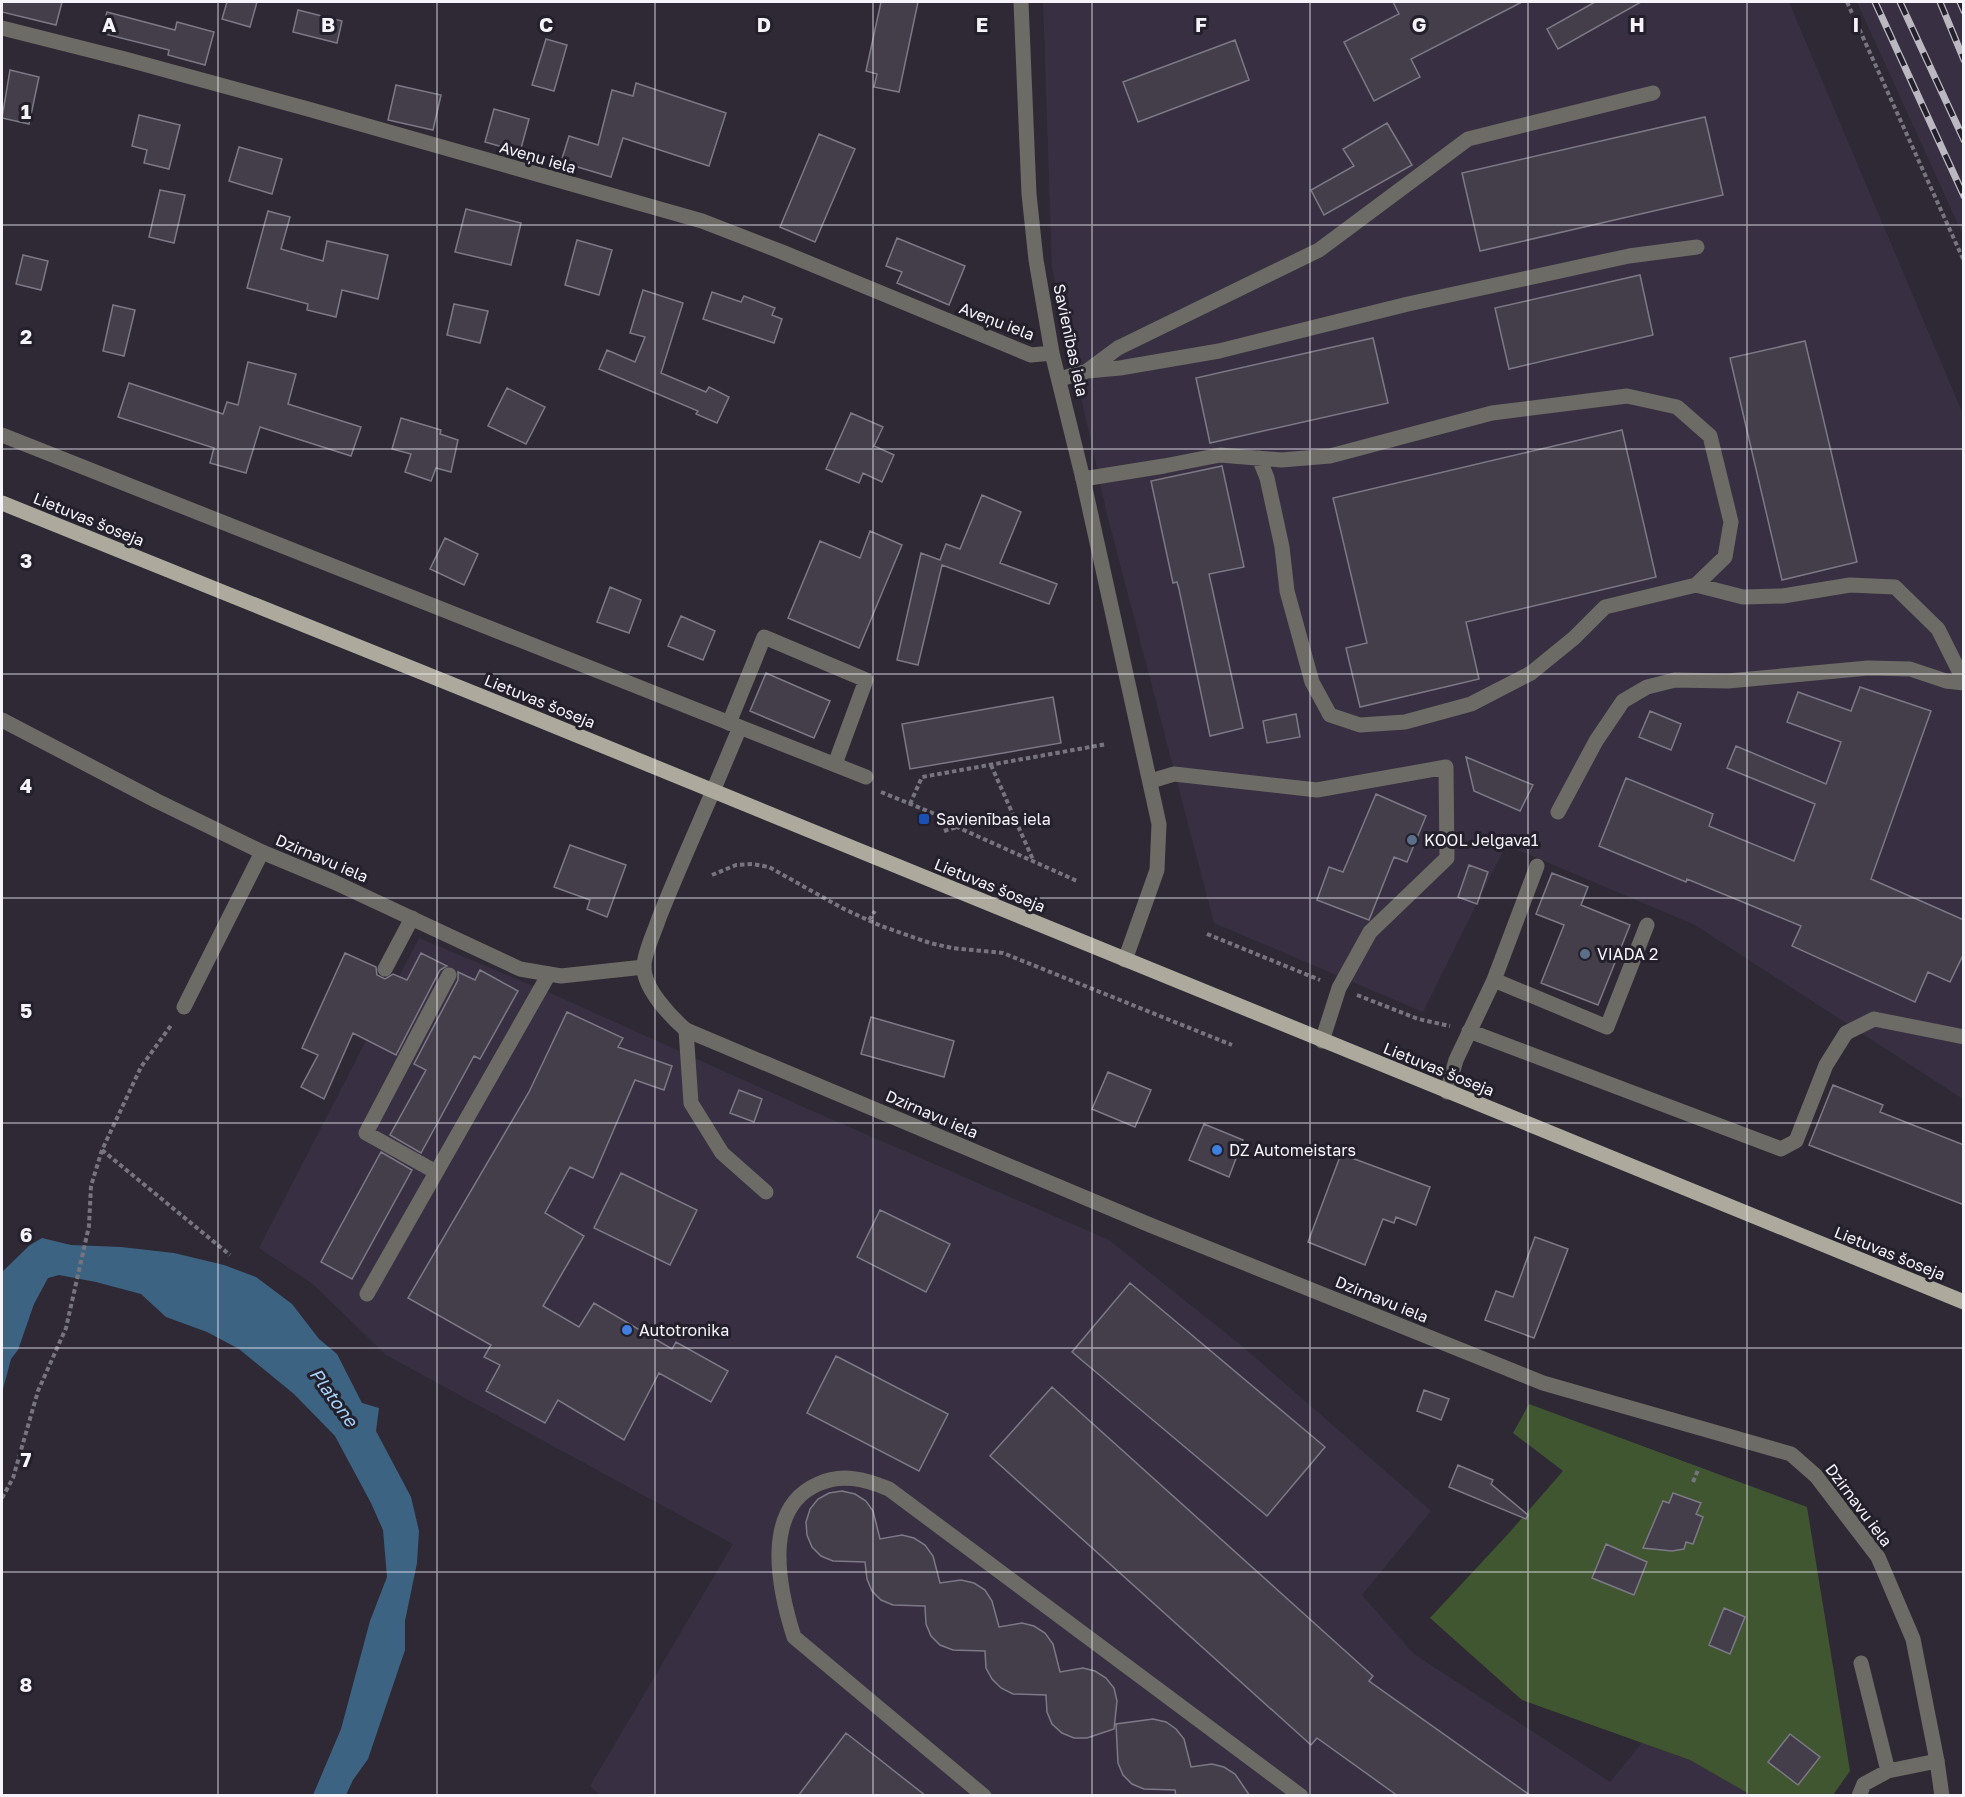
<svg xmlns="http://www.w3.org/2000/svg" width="1965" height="1797" font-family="'Golos Text',sans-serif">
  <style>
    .built { fill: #383042 }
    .green { fill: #405631 }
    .water { fill: #3d6382 }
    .building { fill: #433e4a; stroke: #7d7886; stroke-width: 1.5 }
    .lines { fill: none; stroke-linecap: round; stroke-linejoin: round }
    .path { stroke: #78747f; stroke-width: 4; stroke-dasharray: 4.5 3; stroke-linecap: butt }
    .service { stroke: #6d6b65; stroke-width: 15 }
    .minor { stroke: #6d6b65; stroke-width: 15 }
    .tertiary { stroke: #6d6b65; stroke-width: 15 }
    .primary { stroke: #adaa9d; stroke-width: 15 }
    .rail-casing { stroke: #bcb8c2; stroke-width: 7 }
    .rail { stroke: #24202b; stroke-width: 4.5; stroke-dasharray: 14; stroke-linecap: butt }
    .grid { fill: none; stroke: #f6f3fb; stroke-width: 1.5; stroke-opacity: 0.55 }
    .transit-dot { fill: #1a4fb4; stroke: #24202b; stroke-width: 2 }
    .service-dot { fill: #5c6f8a; stroke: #24202b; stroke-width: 2 }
    .shop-dot { fill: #3f7fe0; stroke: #24202b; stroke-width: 2 }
    .labels { text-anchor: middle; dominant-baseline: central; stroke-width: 6; stroke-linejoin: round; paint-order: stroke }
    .street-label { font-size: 16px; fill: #f6f3fb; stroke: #24202b }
    .poi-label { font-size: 16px; fill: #f6f3fb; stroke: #24202b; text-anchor: start }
    .water-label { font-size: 18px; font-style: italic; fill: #a5d4fe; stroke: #24202b }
    .grid-label { font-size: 20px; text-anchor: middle; font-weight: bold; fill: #f6f3fb; stroke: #24202b; stroke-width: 6; stroke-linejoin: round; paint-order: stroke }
  </style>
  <rect width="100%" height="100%" fill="#2e2935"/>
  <path class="built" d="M1043,2h746l174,412v685l-268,-174 -189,-80 -83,167 -209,-89 -107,-409 -55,-247z
    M1857,2h106v233l-82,-180z
    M419,938l138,58 251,113 301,131 133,106 189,165 -69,84 52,59 196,128 32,-39 48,17 61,35h-1151l-10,-9 143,-242 -347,-189 -72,-70 -55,-37z"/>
  <path class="green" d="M1529,1404l278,103 43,264 -17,24h-82l-61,-35 -168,-60 -92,-82 79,-85 54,-62 -50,-38z"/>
  <path class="water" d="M42,1238l29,7 50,2 53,6 50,12 32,12 36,27 27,35 18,15 25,49 17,5 -3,23 35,66 8,34 -2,32 -12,58v29l-37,109 -15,21 -7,15h-33l28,-66 29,-108 17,-44 -4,-47 -12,-27 -36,-67 -41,-42 -55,-45 -32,-17 -41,-15 -25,-23 -45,-12 -37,-7 -11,3 -14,26 -16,46 -7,9 -9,34v-121l28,-27z"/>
  <path class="building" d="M2,2h60l-6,23 -54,-13z
    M227,2h30l-7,25 -28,-8z
    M881,2h37l-19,90 -25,-5 3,-13 -11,-3z
    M1393,2h129l-111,57 9,18 -46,24 -30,-59 55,-28z
    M1595,2h46l-83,47 -11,-20z
    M298,10l44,11 -5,22 -44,-11z
    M107,12l68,18 2,-8 37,10 -9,33 -37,-10 1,-5 -68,-17z
    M546,39l21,6 -13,46 -22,-6z
    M1235,40l14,40 -111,42 -15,-40z
    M10,70l29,7 -10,47 -27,-6z
    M636,83l90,30 -17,53 -86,-28 -12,39 -50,-15 8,-26 29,9 14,-55 21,6z
    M396,85l45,10 -8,35 -45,-10z
    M494,109l35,10 -9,33 -35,-10z
    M139,115l41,10 -11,44 -25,-6 3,-13 -15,-4z
    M1705,117l18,78 -243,56 -18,-78z
    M1387,123l25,42 -88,50 -13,-25 43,-24 -11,-17z
    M819,134l36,15 -40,93 -35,-15z
    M239,147l43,12 -10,35 -43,-13z
    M160,190l25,5 -11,48 -25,-6z
    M466,209l55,14 -10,42 -56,-13z
    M268,211l22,6 -9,32 42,12 4,-20 61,14 -10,44 -36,-9 -6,27 -29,-7 1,-6 -61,-16z
    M897,238l68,28 -16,39 -52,-22 5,-11 -16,-6z
    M577,240l35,10 -13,45 -34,-10z
    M23,255l25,6 -7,29 -25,-6z
    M1640,275l13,60 -144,34 -14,-61z
    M643,290l40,13 -22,70 45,19 3,-5 20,10 -12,26 -21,-9 2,-3 -99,-42 8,-19 28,12 10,-25 -15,-4z
    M712,292l29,10 3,-6 31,12 -3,7 10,4 -8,24 -71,-24z
    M454,304l34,7 -8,32 -33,-8z
    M113,305l22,5 -11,46 -21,-5z
    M1373,338l15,65 -178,40 -14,-65z
    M1805,341l52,221 -75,18 -52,-222z
    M248,362l48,12 -8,30 73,23 -10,29 -91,-29 -14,46 -36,-10 4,-15 -96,-31 11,-34 94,31 4,-12 11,3z
    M507,388l38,19 -19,37 -38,-18z
    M851,413l32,14 -9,19 20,9 -12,27 -19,-9 -4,10 -33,-14z
    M401,418l40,12 -1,4 18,6 -7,32 -15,-4 -5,13 -26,-9 6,-18 -19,-5z
    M1622,430l34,147 -190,45 13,57 -119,28 -14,-59 21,-5 -34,-145z
    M1222,466l22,101 -35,7 34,154 -33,8 -31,-147 -2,-7 -4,1 -22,-102z
    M982,495l39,17 -21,51 57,21 -8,20 -107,-39 -24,100 -21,-5 24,-107 19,7 6,-16 14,5z
    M870,531l32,14 -43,103 -71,-30 32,-77 40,17z
    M445,538l33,16 -14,31 -34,-16z
    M610,587l31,13 -12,33 -32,-11z
    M681,616l34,15 -12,29 -35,-14z
    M766,673l64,28 -16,37 -64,-27z
    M1860,687l71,24 -60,168 93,41v33l-14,29 -22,-10 -13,30 -123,-56 9,-20 -114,-47 -1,3 -87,-36 27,-68 87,36 -4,12 85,35 21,-57 -88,-36 9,-22 90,38 15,-42 -54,-20 11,-30 53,19z
    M1053,697l8,46 -151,26 -8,-45z
    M1650,711l31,13 -10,26 -32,-13z
    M1296,714l4,23 -33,6 -4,-22z
    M1466,757l67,28 -13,26 -46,-20z
    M1376,794l50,22 -19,46 -13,-5 -25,63 -52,-20 12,-33 14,5z
    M570,845l56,20 -19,52 -20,-8 3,-9 -36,-13z
    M1469,865l19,7 -11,32 -19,-7z
    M1552,873l36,14 -7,18 49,20 -32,80 -57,-22 23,-58 -28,-11z
    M345,953l31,14 1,8 8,4 8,-5 14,6 14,-27 26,13 -7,4 -44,85 -43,-22 -29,66 -23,-12 17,-32 -16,-7z
    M480,970l38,21 -38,68 -6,-3 -53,97 -31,-18 36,-65 -12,-6 44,-84v-8l17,8z
    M567,1012l56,26 -5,9 54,19 -8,24 -29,-10 -42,98 -23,-11 -25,46 39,23 -41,70 36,21 15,-24 78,46 4,-7 52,29 -17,31 -52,-29 -35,67 -66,-40 -13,23 -59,-32 14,-26 -16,-8 7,-12 -83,-47 121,-206z
    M871,1017l83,24 -10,36 -83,-23z
    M1108,1072l43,18 -16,37 -43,-18z
    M1833,1085l50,20 -3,7 84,33v60l-155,-60z
    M739,1090l23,9 -8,23 -24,-9z
    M1204,1124l39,16 -14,37 -40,-17z
    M381,1152l31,18 -60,109 -31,-17z
    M1341,1154l89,33 -14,38 -20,-8 -2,6 -11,-4 -18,46 -57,-23z
    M621,1173l76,37 -27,55 -76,-37z
    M880,1210l70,34 -24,48 -69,-35z
    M1535,1237l33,12 -34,89 -49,-18 11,-29 17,6z
    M1130,1283l195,164 -58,69 -195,-164z
    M836,1356l112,58 -29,57 -112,-58z
    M1052,1387l321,289 -4,5 162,115h-133l-81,-58 -6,7 -321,-289z
    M1424,1390l25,9 -8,21 -24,-9z
    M1458,1465l35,15 -2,4 37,31 -2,4 -77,-32z
    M842,1491l13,3 11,7 7,10 7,28 22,-4 12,3 11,7 8,11 7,27 21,-3 13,3 11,7 7,11 7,26 23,-4 12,3 11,7 8,11 7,28 23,-4 12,3 11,7 8,10 3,13 -3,28 -27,9h-13l-12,-5 -10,-9 -5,-12 -1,-17 -33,-1 -12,-6 -9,-9 -6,-11 -1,-17 -32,-1 -13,-5 -9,-9 -5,-12 -1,-18 -32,-1 -12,-5 -9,-9 -5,-12 -2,-17 -32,-1 -12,-5 -9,-9 -5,-12 -1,-13 4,-13 8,-10 11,-6z
    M1673,1493l28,10 -5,11 7,3 -10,27 -7,-2 -2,7 -12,2 -29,-3 20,-47 6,2z
    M1606,1544l41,18 -13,33 -42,-17z
    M1724,1608l21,9 -15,37 -21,-9z
    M1153,1719l13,3 10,7 8,10 7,28 21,-3 12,3 11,7 15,22h-74l-1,-6 -31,-1 -12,-5 -9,-9 -5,-12 -2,-39z
    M846,1733l80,63h-128z
    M1790,1734l30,23 -22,28 -30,-23z"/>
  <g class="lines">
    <path class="path" d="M1847,2l117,259
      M991,765l43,97
      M881,792l54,22 22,13 120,54
      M910,804l12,-27 185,-33
      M944,831l13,-4
      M712,875l24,-10 16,-1 17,3 73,41 39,18 49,17 22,5 51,5 229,92
      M869,920l6,-9
      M1207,934l113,46
      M1357,995l61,24 32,7
      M102,1150l128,105
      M1693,1482l5,-12
      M2,1498l11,-20 25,-87 28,-63 23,-102 2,-40 11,-36 39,-83 31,-43"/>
    <path class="service" d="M1087,371l31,-23 201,-98 149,-111 185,-46
      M1060,379l27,-8 33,-3 99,-17 189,-47 221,-48 68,-9
      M1083,479l81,-13 56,-11 61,5 49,-4 162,-43 135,-17 50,11 33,29 21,86 -6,35 -29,28 -91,22 -31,31 -43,35 -60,31 -66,18 -45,3 -30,-10 -18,-33 -25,-91 -5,-44 -15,-69 -8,-20
      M1696,585l47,12 40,-1 67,-11 45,2 43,42 26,52
      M729,723l35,-86 102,43 -31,84
      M1151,781l23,-7 143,16 129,-23 1,91 -77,74 -31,56 -17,53
      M1558,812l38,-71 27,-40 24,-14 28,-7 53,1 140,-13 42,1 36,12 18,2
      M385,969l27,-51
      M1494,980l113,47 40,-102
      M184,1007l78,-155
      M686,1030l5,73 31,50 44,39
      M1469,1031l312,118 15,-8 30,-76 20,-32 28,-14 90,18
      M1447,1092l9,-32 38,-80 43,-114
      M436,1172l-70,-39 83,-158
      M367,1294l182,-320
      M1861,1663l27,108
      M984,1796l-190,-159c-15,-47 -33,-128 24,-153 24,-11 47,-5 71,5l412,307
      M1859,1796l5,-12 24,-13 49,-10"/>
    <path class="minor" d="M1021,2l8,192 7,66 16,93 31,126 76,345 -2,46 -32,90
      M2,28l123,31 183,50 394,112 80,31 249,103 21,-2
      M2,435l864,342
      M2,720l155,81 105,51 72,30 186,87 41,7 83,-9
      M713,791l27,-64"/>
    <path class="tertiary" d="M713,791c-18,42 -37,84 -54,127 -4,13 -15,35 -15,48 -1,22 27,51 42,64l464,195 393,158 248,71 25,22 62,81 35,82 24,122 5,35"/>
    <path class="primary" d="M2,503l528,213 1434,586"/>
    <defs>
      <path id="rail" d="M1875,2l89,194
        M1900,2l64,138
        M1940,2l24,58
        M1960,2l4,9"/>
    </defs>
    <use href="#rail" class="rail-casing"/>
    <use href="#rail" class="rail"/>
  </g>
  <path class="grid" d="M218,2v1794M437,2v1794M655,2v1794M873,2v1794M1092,2v1794M1310,2v1794M1528,2v1794M1747,2v1794M2,225h1962M2,449h1962M2,674h1962M2,898h1962M2,1123h1962M2,1348h1962M2,1572h1962"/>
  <rect class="transit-dot" x="918" y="813" width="12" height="12" rx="3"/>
  <g class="service-dot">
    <circle cx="1412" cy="840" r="6"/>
    <circle cx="1585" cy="954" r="6"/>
  </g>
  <g class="shop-dot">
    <circle cx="1217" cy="1150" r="6"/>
    <circle cx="627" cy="1330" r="6"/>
  </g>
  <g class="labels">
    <g class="street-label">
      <text transform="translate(538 157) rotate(16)">Aveņu iela</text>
      <text transform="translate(997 321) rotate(21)">Aveņu iela</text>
      <text transform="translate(1071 340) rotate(78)">Savienības iela</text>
      <text transform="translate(89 519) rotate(22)">Lietuvas šoseja</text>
      <text transform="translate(540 701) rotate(22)">Lietuvas šoseja</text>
      <text transform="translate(322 858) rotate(23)">Dzirnavu iela</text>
      <text transform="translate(990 885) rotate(22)">Lietuvas šoseja</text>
      <text transform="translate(1439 1069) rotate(22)">Lietuvas šoseja</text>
      <text transform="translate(932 1114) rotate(23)">Dzirnavu iela</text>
      <text transform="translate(1890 1253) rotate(22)">Lietuvas šoseja</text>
      <text transform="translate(1382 1299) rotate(22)">Dzirnavu iela</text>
      <text transform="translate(1859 1505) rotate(53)">Dzirnavu iela</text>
    </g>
    <g class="poi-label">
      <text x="936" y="819">Savienības iela</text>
      <text x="1424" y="840">KOOL Jelgava1</text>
      <text x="1597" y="954">VIADA 2</text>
      <text x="1229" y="1150">DZ Automeistars</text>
      <text x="639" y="1330">Autotronika</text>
    </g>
    <g class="water-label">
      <text transform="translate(334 1397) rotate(54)">Platone</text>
    </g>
  </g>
  <g class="grid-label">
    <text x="109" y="32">A</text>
    <text x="328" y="32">B</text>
    <text x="546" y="32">C</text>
    <text x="764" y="32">D</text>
    <text x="982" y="32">E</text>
    <text x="1201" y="32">F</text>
    <text x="1419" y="32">G</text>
    <text x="1637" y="32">H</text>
    <text x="1856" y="32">I</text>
    <text x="26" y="119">1</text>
    <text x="26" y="344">2</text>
    <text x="26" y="568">3</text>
    <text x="26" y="793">4</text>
    <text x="26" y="1018">5</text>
    <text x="26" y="1242">6</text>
    <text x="26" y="1467">7</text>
    <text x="26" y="1692">8</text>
  </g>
  <rect width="1965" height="1797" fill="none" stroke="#f6f3fb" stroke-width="6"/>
</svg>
